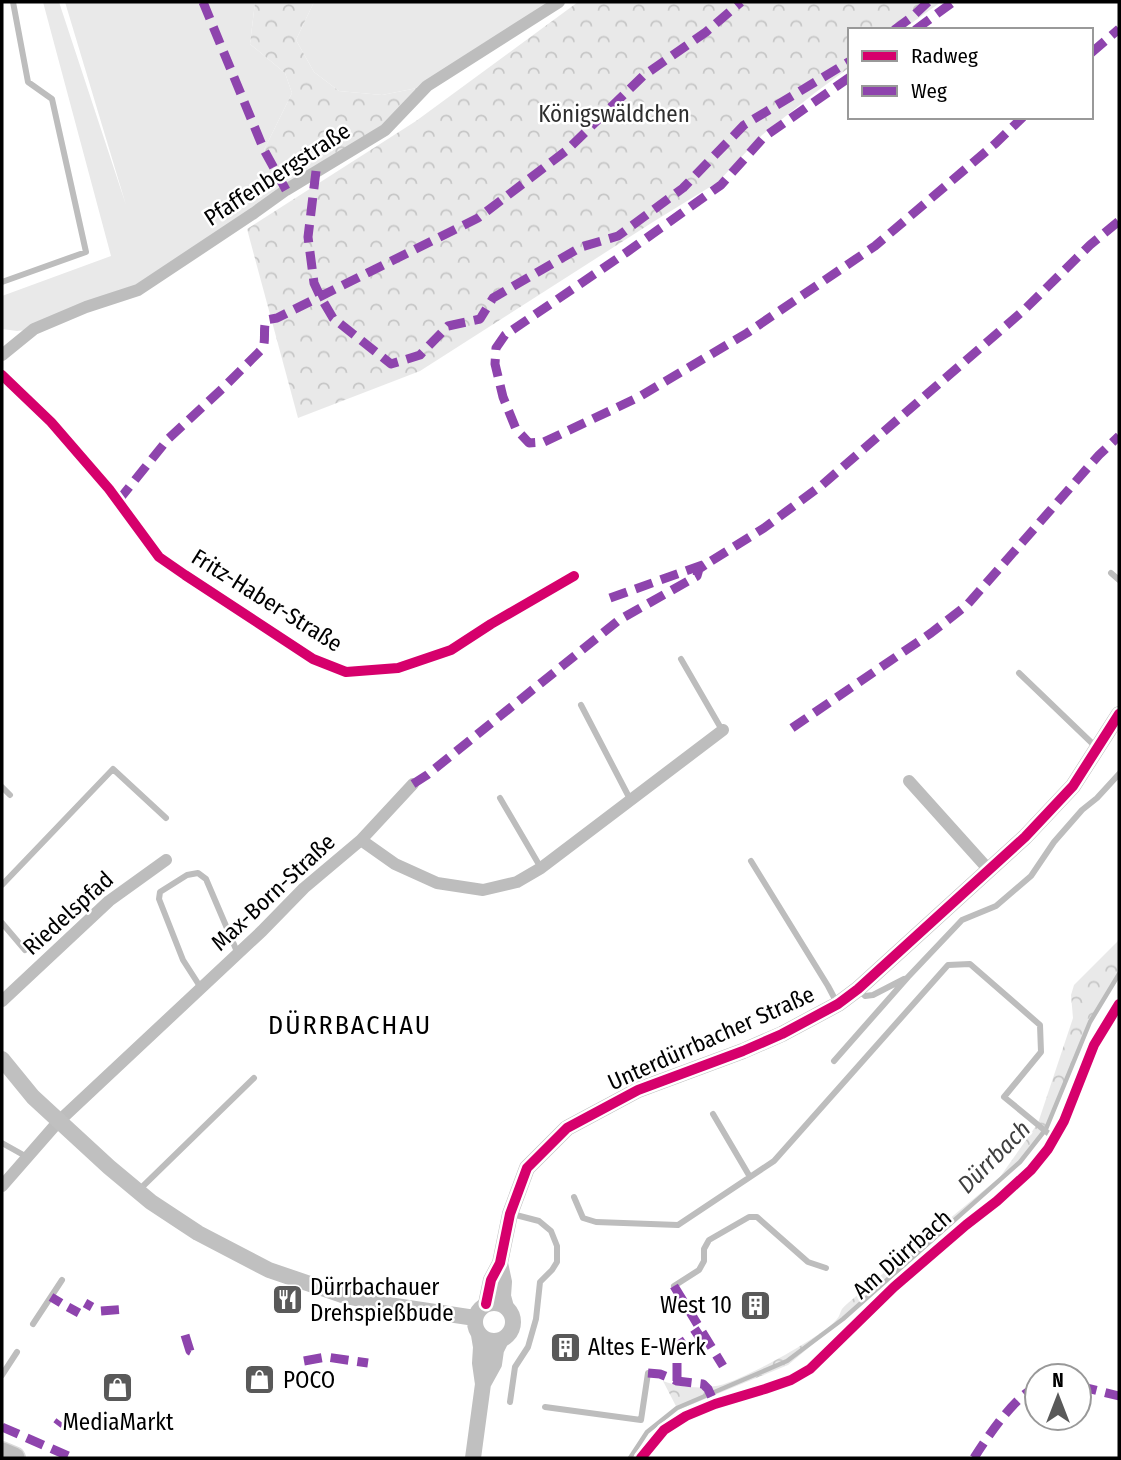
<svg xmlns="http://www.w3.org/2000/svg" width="1121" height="1460" font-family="'Fira Sans Condensed',sans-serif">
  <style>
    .green { fill: #e9e9e9 }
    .forest { fill: url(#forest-crowns) }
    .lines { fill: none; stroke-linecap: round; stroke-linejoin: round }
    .stream { stroke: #bbb; stroke-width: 4.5 }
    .highway-casing { stroke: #dbdbdb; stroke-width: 24 }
    .lane { stroke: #bdbdbd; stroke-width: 6 }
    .street { stroke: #bdbdbd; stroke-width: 12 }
    .secondary { stroke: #c0c0c0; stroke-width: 16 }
    .highway { stroke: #bdbdbd; stroke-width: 21 }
    .quiet { stroke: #8e44ad; stroke-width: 9; stroke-dasharray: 18 9; stroke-linecap: butt }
    .cycleway-casing { stroke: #fff; stroke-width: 15 }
    .cycleway { stroke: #d6006c; stroke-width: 10 }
    .labels { text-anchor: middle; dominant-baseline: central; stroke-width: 5; stroke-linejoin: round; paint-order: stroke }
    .park-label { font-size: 23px; fill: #2e2e2e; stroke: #fff }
    .street-label { font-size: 23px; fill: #000; stroke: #fff }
    .poi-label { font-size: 23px; fill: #000; stroke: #fff; text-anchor: start }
    .water-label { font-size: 24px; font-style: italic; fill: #3f3f3f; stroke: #fff }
    .quarter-label { font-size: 26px; letter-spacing: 2px; fill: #000; stroke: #fff }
  </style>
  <defs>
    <pattern id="forest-crowns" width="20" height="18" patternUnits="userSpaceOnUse" patternTransform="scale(1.75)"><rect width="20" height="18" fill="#e9e9e9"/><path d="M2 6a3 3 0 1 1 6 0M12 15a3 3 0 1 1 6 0" fill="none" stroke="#c6c6c6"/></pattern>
  </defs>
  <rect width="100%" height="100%" fill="#fff"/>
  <path class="green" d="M43,2h16l67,203 -61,-203h190l-5,42 35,29 7,20 -28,57 22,40 -148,100 -104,39 -17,2 -15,-2v-33l109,-40z
    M314,2h245l-132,84 -45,9 -43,-4 -25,-19 -18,-32z"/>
  <path class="forest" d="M255,2h59l-18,38 18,32 25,19 43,4 45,-9 -42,44 -99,60 -22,-40 28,-57 -7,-20 -35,-29z
    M578,2h363l-39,28h-52v37l-34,25 -54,43 -44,47 -65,40 -233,149 -122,47 -51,-189 169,-108z
    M1119,940v34l-29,48 -44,107 -26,33 -177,157 -55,46 -110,45 -15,-29c16,6 36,8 53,5 22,-3 108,-50 121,-67 3,-3 3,-7 5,-10 5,-6 14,-12 20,-18l138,-114 38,-54 35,-105 -2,-23 3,-10z"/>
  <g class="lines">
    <path class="stream" d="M630,1458l17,-26 30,-24 110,-47 56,-42 177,-157 26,-33 44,-107 29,-48"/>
    <defs>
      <path id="highway" d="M2,1453l12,5"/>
    </defs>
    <use href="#highway" class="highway-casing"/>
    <path class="lane" d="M2,282l84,-30 -34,-153 -24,-17 -15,-80
      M1111,573l8,7
      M681,659l41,71
      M1019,673l77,74
      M581,705l49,94
      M2,787l8,8
      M500,798l41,70
      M751,861l77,125 9,17
      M2,885l111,-116 53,49
      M2,923l23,27
      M201,988l-18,-28 -24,-61 1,-7 27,-17 11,-2 8,6 32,75
      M858,989l7,7 8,-1 31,-16
      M834,1061l74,-84 54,-57 34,-14 35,-30 23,-34 28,-32 15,-12 22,-24
      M2,1143l25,14
      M750,1177l24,-16 174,-196 22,-1 70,61 1,27 -37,45 50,41
      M139,1190l115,-112
      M574,1197l9,21 13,4 82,3 72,-48 -37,-63
      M674,1286l25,-16 5,-9v-12l5,-9 40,-23h8l51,45 18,6
      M33,1324l29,-44
      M2,1375l15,-23
      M510,1402l5,-35 13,-20 8,-28 4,-37 12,-12 5,-8v-16l-6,-15 -12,-10 -27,-7
      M545,1407l96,13 7,-47"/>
    <path class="street" d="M2,355l32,-26 52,-22 52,-17 116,-77 32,-23 99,-60 42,-44 132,-84
      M2,375l49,47 58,67 50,68 26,18 128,84 33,13 52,-4 53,-18 40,-26 83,-48
      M909,781l80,89
      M361,840l34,24 42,19 46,7 34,-8 24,-14 182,-138
      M2,1001l107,-100 57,-41
      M2,1186l56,-64 204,-191 42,-43 57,-48 52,-56
      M641,1458l23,-28 22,-14 29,-12 50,-15 26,-9 19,-11 84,-82 72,-62 31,-24 34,-31 17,-21 16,-28 30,-76 25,-41"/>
    <path class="secondary" d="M2,1059l31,38 76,70 42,35 47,31 71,37 73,25 40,9 93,14
      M500,1263l4,19 -1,14 3,11
      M475 1322a19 19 0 1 1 38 0a19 19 0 1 1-38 0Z
      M486,1304l5,-24 9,-17 10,-49 17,-46 40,-40 71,-38 105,-39 39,-17 56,-30 20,-15 167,-152 48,-51 46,-72
      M483,1384l11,-20 2,-14 5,-10
      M473,1458l10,-74 -3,-21 1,-16 -2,-12"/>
    <use href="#highway" class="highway"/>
    <path class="quiet" d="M203,2l61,148 22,40
      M894,30l19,-14 15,-14
      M915,30l38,-28
      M1091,53l28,-24
      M850,77l-86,60 -43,48 -94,67 -122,83 -9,13 -1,16 8,33 13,32 13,14 15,-1 95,-45 108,-64 128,-87 121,-103 27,-26
      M316,171l-8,66 6,46 6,13 13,22 58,46 29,-9 28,-29 32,-7 13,-21 88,-51 37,-11 65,-48 61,-63 106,-64
      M118,501l50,-62 55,-51 40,-40c3,-9 0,-19 3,-28l11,-2 201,-100 89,-68 76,-74 63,-44 35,-30
      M610,598l98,-35 56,-35 58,-43 201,-174 67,-66 29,-24
      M792,728l139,-95 36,-28 132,-150 20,-19
      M413,784l14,-9 192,-155 78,-44 2,-7 6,-4
      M674,1286l49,80
      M51,1297l10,6
      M85,1303l7,4
      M68,1307l11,6
      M101,1311l26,-2
      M185,1335l5,16 2,1
      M304,1361l22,-4 42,6
      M648,1373l12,1 17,7 26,3 5,5 7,15
      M677,1381v-35l24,-16
      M1079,1386l40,10
      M57,1425l3,-4
      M2,1427l71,31
      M974,1458c12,-19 42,-64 63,-71"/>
    <defs>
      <path id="cycleway" d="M2,375l49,47 58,67 50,68 26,18 128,84 33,13 52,-4 53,-18 40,-26 83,-48
        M486,1304l5,-24 9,-17 10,-49 17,-46 40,-40 71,-38 105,-39 39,-17 56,-30 20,-15 167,-152 48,-51 46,-72
        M641,1458l23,-28 22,-14 29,-12 50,-15 26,-9 19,-11 84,-82 72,-62 31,-24 34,-31 17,-21 16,-28 30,-76 25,-41"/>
    </defs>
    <use href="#cycleway" class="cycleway-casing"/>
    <use href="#cycleway" class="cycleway"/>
  </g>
  <defs>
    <symbol id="restaurant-square" viewBox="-11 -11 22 22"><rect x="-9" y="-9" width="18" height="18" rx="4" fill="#595959" stroke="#fff"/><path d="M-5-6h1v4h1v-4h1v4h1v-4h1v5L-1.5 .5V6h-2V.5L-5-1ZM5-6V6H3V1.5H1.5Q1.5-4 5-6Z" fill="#fff"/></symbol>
    <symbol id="building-square" viewBox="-11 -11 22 22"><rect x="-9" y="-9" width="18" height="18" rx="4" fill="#595959" stroke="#fff"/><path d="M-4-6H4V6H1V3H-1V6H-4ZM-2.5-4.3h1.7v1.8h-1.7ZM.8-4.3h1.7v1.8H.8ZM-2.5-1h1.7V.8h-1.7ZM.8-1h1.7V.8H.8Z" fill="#fff"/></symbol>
    <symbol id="shop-square" viewBox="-11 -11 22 22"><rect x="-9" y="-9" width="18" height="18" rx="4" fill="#595959" stroke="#fff"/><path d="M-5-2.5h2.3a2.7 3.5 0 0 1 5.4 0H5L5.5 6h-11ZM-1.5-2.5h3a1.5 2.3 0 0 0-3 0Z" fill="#fff"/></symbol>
  </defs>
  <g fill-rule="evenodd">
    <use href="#restaurant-square" x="270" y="1282" width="35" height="35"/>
    <use href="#building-square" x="738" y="1288" width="35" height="35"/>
    <use href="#building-square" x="548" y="1330" width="35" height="35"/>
    <use href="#shop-square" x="242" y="1362" width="35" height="35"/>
    <use href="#shop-square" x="100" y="1370" width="35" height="35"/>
  </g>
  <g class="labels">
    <g class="park-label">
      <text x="614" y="114">Königswäldchen</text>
    </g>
    <g class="street-label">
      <text transform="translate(277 174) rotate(-33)">Pfaffenbergstraße</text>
      <text transform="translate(267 600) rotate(32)">Fritz-Haber-Straße</text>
      <text transform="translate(273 892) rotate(-43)">Max-Born-Straße</text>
      <text transform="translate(68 913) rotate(-42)">Riedelspfad</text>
      <text transform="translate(711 1038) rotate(-24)">Unterdürrbacher Straße</text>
      <text transform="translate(902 1254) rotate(-41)">Am Dürrbach</text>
    </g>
    <g class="poi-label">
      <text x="310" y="1287">Dürrbachauer<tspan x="310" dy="26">Drehspießbude</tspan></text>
      <text x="732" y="1305" text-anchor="end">West 10</text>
      <text x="588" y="1347">Altes E-Werk</text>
      <text x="283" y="1380">POCO</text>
      <text x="118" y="1422" text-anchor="middle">MediaMarkt</text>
    </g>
    <g class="water-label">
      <text transform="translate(994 1157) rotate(-45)">Dürrbach</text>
    </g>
    <g class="quarter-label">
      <text x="350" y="1025">DÜRRBACHAU</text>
    </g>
  </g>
  <rect width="1121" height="1460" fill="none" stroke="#000000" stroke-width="7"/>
  <rect x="848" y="28" width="245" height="91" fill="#ffffff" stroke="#999999" stroke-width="2"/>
  <rect x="862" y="51" width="35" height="10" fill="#d6006c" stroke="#999999" stroke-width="2"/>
  <text x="911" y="63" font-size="21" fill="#000000">Radweg</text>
  <rect x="862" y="86" width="35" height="10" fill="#8e44ad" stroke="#999999" stroke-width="2"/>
  <text x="911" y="98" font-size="21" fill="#000000">Weg</text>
  <g transform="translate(1058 1397)"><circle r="33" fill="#ffffff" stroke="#999999" stroke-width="2"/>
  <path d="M0-5L12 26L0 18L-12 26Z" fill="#595959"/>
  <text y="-10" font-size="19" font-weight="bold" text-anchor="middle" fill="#000000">N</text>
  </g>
</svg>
